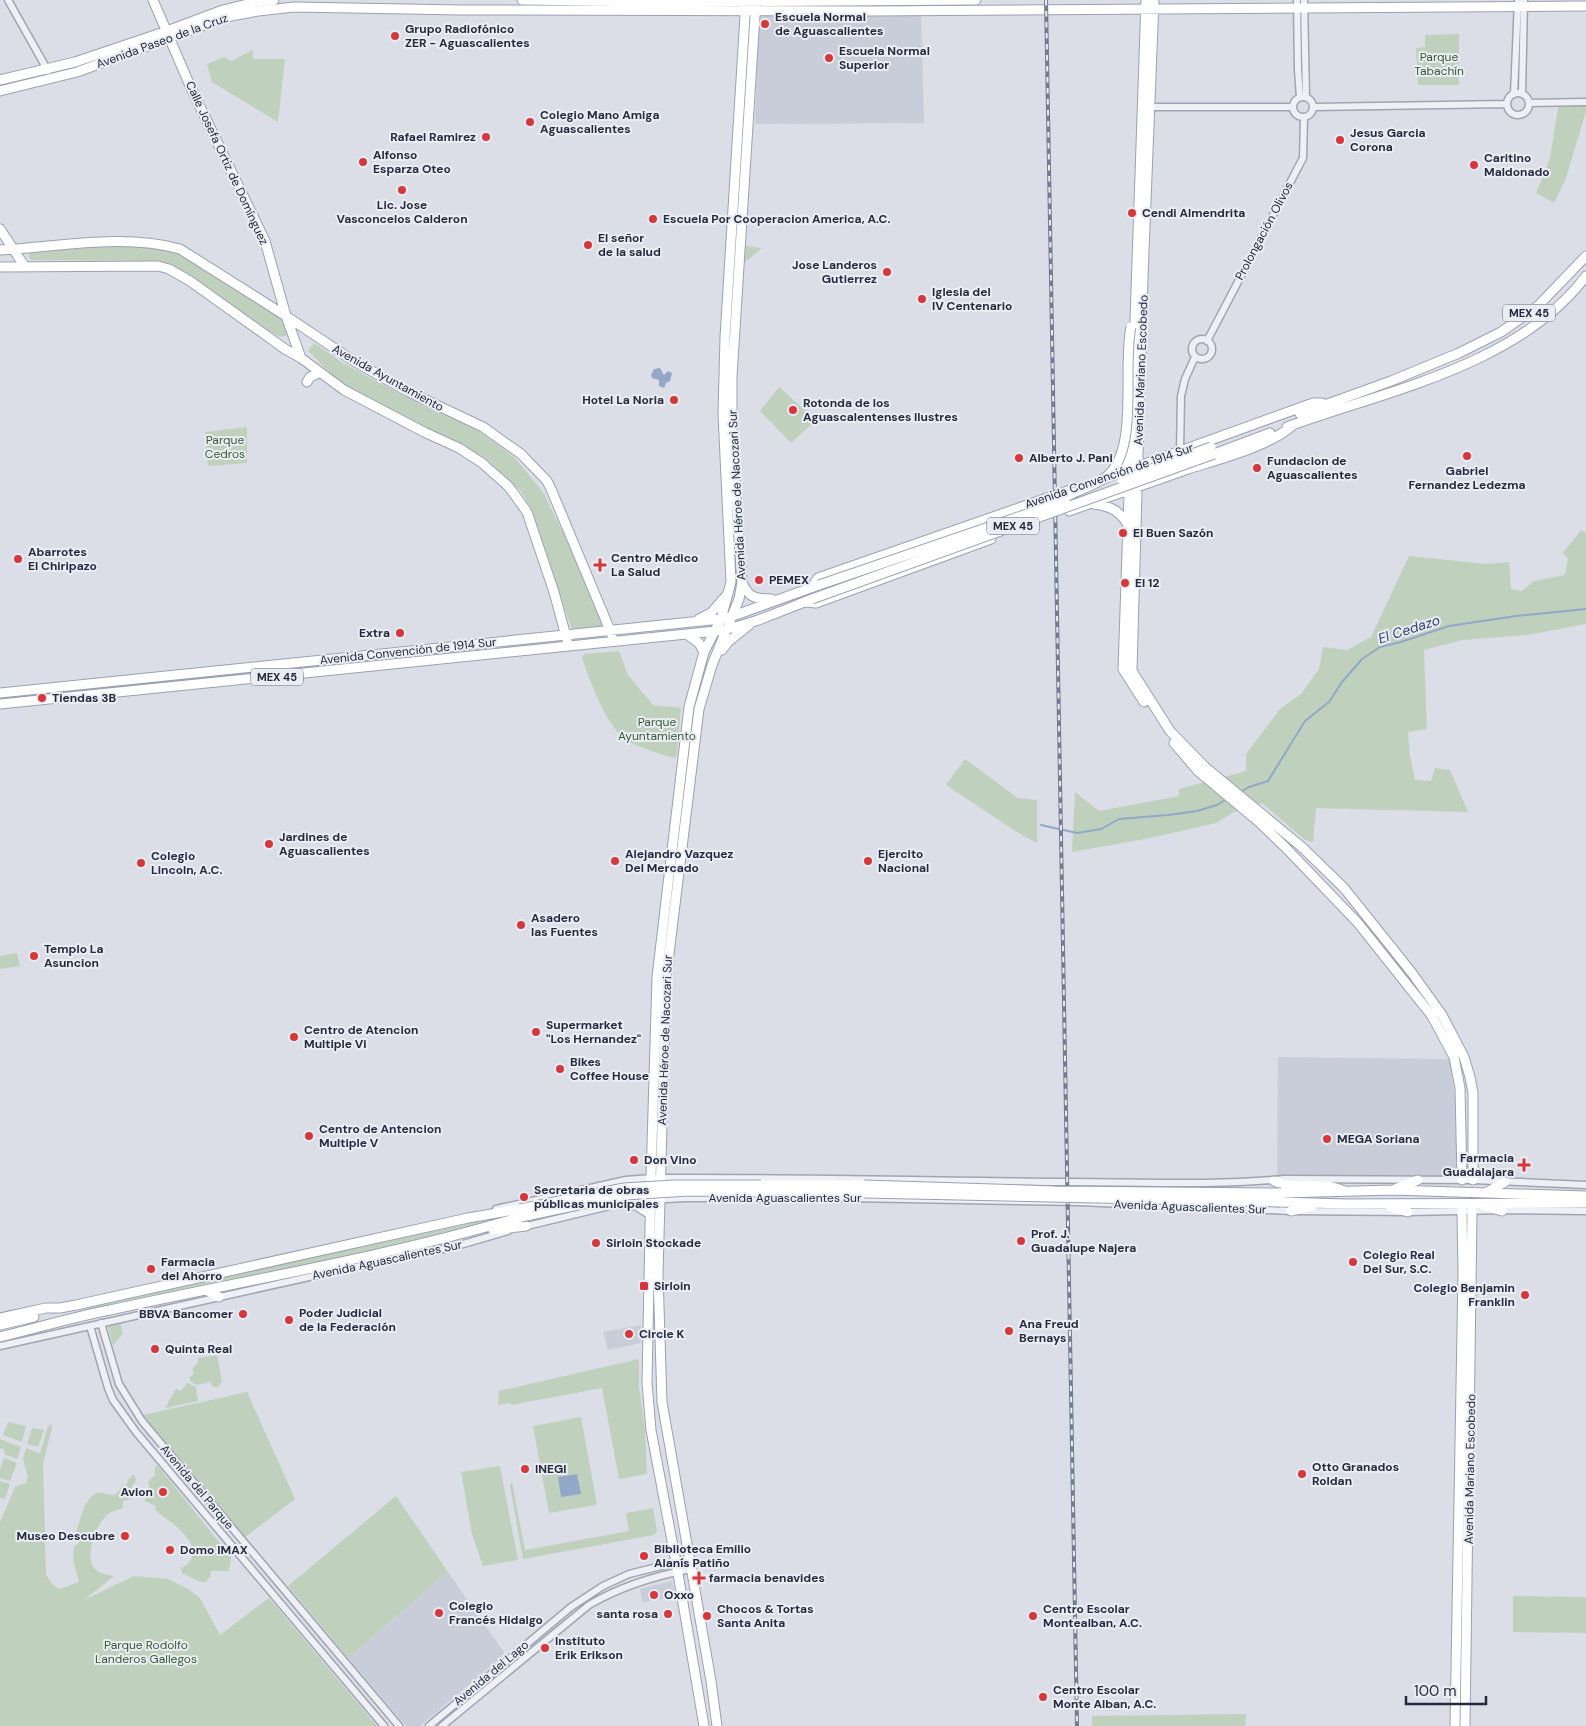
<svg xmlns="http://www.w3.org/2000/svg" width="1586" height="1726" font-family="'DM Sans',sans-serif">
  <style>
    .built { fill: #c9cdd9 }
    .green { fill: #bfd1bc }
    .water { fill: #93a7c9 }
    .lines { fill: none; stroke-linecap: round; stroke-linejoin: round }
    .stream { stroke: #93a7c9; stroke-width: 2 }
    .minor-casing { stroke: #a1a4b1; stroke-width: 9 }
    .major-casing { stroke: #9aa1b3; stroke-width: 11 }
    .minor { stroke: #eef0f5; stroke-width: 6 }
    .major { stroke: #fff; stroke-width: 9 }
    .rail-casing { stroke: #747b91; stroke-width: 4 }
    .rail { stroke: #eaedf4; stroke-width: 2; stroke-dasharray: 5.5; stroke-linecap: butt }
    .major-bridge-casing { stroke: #9aa1b3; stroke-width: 11; stroke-linecap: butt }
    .major-bridge { stroke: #fff; stroke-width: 9 }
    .poi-dot { fill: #d5373b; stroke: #eaedf4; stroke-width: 2 }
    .labels { text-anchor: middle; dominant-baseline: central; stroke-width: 4; stroke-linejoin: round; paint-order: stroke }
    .shield { fill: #eaedf4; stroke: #606474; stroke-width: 1 }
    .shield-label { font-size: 11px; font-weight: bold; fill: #252a3d }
    .poi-label { font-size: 12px; font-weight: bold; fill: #252a3d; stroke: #eaedf4; text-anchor: start }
    .street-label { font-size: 12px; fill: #252a3d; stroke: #eaedf4 }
    .park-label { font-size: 12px; fill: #345a31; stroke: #eaedf4 }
    .water-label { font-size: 14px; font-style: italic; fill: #2d4373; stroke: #eaedf4 }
  </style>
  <rect width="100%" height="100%" fill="#dbdee7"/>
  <path class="built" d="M921,13l3,110 -169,1 4,-110z
    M1278,1057l172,2 5,39 2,79h-180z
    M641,1325v18l-33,7 -5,-18z
    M448,1572l57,82 -85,72h-14l-58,-68z
    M672,1581l4,16 -34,5 -2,-13z"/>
  <path class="green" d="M1459,34v51h-41l-2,-37 9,-1v-12z
    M253,50v9h32l-7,63 -66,-40 -5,-18 17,-7 7,4z
    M1559,102h27v9l-20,67 -12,25 -18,-10 14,-35z
    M117,246l48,2 35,15 79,54 7,9 2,6 -1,3 -6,2 -3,-1 -54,-34 -42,-31 -24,-10 -122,-1h-5l-2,-3v-3l4,-2z
    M744,246l18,2 -18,15z
    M314,343l29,20 59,32 77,36 36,27 28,34 31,63 31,71 -33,4 -40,-120 -11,-19 -36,-33 -29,-16 -96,-45 -19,-13 -33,-33z
    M779,387l37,33 -25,23 -31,-32z
    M247,427v36l-39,3 -3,-34z
    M1581,530l5,3v91l-59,11 -64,5 -39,10 3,79 -19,3 2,23 5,25 16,1 4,-13 15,2 18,42 -152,-4 -3,34 -8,-2 -43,-37 -28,9 -18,11 -66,15 -78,14 3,-60 24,19 80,-15v-7l67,-18v-17l34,-45 21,-15 18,-25 4,-22 24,3 24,-13 38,-81 77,8 23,-2 2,27 11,2 12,-10 31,-6 3,-16 -5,-6z
    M619,651l9,24 25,30 28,3 -4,47 -3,3c-10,-2 -40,-13 -48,-18 -20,-14 -36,-60 -44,-82l2,-4z
    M965,759l53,39 19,2v43l-17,-9 -74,-49z
    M17,953l3,13 -20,3v-13z
    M521,1213l-50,15 -345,76 -52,8 51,-15 348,-77z
    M120,1322l3,12 -10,11 -5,-19z
    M217,1355l5,26 -4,6h-5l-2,-5 -15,3 -6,-4 -1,-3 5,-5 -2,-3 6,-8v-4z
    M639,1359v28l6,43 2,44 -28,5 -17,-91 -91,17 -1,-2 -12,2 1,-14z
    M187,1383l9,4 2,14 -33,7 11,-19 5,2z
    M247,1392l48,107 -51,39 -101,-123z
    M581,1417l16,88 -48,8 -16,-87z
    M8,1422l18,4 -4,16 -19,-7z
    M51,1423l1,5 -9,36 3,111 8,11 6,3 19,-7 -6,-23 1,-12c5,-2 6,-7 6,-13l-4,-2c4,-12 6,-23 14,-34 12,-15 24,9 32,-13l4,1 2,-6 6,-6 2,6 -4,6 -1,13 -8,2v7c-5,2 -11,3 -15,6 -11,9 -23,39 -15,52 4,7 14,9 21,10l-30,24 50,-24 34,3 20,10 12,9 20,37 49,-37 108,128h-377v-204l15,-35 11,-4 2,-6 -5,-18 3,-11 14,5 8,-26z
    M32,1428l12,2 -6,17 -11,-3z
    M0,1439l21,8 -4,12 -13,-5 1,-4 -5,-2z
    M4,1458l13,5 -7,18 -10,-3v-8z
    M158,1466l73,91 -2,14h-18l-1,6 -5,5c-9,1 -14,-7 -23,-8l-1,-6c6,-3 8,-4 11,-11 6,-19 -24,-36 -37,-47l1,-4 -11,-5v-6l5,-6 -2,-7 7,-7v-7z
    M500,1466l18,94 -35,6 -11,-32 -11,-62z
    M0,1481l10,3 -5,15 -5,-1z
    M512,1482l13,68 104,-19 -3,-18 27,-5 4,23 -3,4 -131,24 -13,-73z
    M396,1496l52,76 -100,86 -60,-72z
    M1513,1596l73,1v36l-73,-1z
    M1246,1714l-1,12h-153v-10z"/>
  <path class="water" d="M660,368l4,7 4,-4 4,2 -2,8 -4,2 -2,5 -5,-2v-6l-7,-2 -1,-3 3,-6z
    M577,1474l4,20 -20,3 -3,-20z"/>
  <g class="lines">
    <path class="stream" d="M1240,792l9,-5 19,-6 37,-60 24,-19 13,-20 20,-23 18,-12 21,-5 48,-16 67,-10 70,-7
      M1041,825l36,8 24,-4 18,-10 49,-4 29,-4 20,-6 10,-6"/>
    <defs>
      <path id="minor" d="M8,0l40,71
        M1297,0l1,70 2,27
        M1304,0l2,97
        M1507 104a11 11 0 1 1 22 0a11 11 0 1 1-22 0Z
        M1514,94l4,-94
        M1522,94l2,-94
        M1293 107a10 10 0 1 1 20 0a10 10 0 1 1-20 0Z
        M1529,103l57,-1
        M1150,107h142
        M1313,107l194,-3
        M1192 349a10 10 0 1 1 20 0a10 10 0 1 1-20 0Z
        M1207,341l96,-183 1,-40
        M1180,452l1,-56 4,-17 10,-22
        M496,1209l130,-29 25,-2c139,-1 278,3 417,4 72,0 144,4 216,-3l189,1 113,5
        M523,1227l107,-26 55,-3h165l228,4 213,9 117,1 100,-2 78,1
        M101,1323l18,61 23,37 257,305
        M90,1326l18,62 5,12 23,32 248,294
        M0,1346l327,-73 126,-26 55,-16
        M429,1726l142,-119 32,-21 26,-12 60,-15
        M442,1726l147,-121c32,-19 65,-29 102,-36"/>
      <path id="major" d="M153,0l38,88 74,153 21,75 15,42
        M522,0l145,2 309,-2
        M1154,0l-11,277 -11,394 38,60 35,36 98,81 41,40 68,85 30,42 22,42 6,20 3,16v87
        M0,80l75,-18 92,-31 56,-21 33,-8 18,-2
        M0,91l77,-19 149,-55 32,-6 36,-4 167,3 409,1 716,-5
        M0,229l25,38
        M0,250c57,-3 124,-17 180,-1l106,67 66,44 55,31 76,36 38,27 26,27 4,8 61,146
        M0,267l158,-1 11,3 21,12 95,68 16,9 43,32 80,42 35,16 23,15 27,24 18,25 27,80 13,48
        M307,382l3,-5 9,-4
        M1300,414l91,-33 68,-28 42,-21 37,-26 48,-50
        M1287,427c101,-37 231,-61 299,-151
        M1214,454l56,-21
        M1114,475l6,-7 8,-19
        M1103,479l210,-76h9l4,2
        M1094,504c16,2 24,6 33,19
        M1069,511c40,-14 79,-28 119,-42 32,-10 80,-22 105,-44
        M742,582c6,16 14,17 30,17
        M812,587l6,-9 258,-90
        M805,602l11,1 175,-64
        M699,619l12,-6 16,-18
        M688,635l11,8 5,9
        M722,650l6,-8 21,-17
        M0,693l721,-74 12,-3 86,-31
        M1144,702l-21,-33 23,-669
        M0,704l716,-73c33,-5 65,-20 96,-32
        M1174,743l24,28 61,51 27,26 72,75 74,93 22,41 6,31 2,92
        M1274,1181c22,11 46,-2 70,10
        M761,1185h103
        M1395,1189l23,-9
        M760,1192l104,1
        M1487,1192l18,-10
        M1281,1193l112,-3 193,6
        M1280,1202l65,2 241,-1
        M619,1204l17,1 14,9
        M1387,1204l9,5 12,3
        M1484,1206l18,5
        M1291,1211l21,-5
        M493,1230l33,-4
        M206,1290l13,7
        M0,1318l46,-10h14l16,-3 392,-87 52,-9
        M0,1325l34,-8
        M0,1337c37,-9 73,-20 110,-27 137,-30 276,-53 411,-93
        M704,1726l-28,-164 -25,-132 -4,-47 4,-205 6,-201 32,-270 15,-55 17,-33 10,-37 -8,-168 2,-77 21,-337
        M717,1726l-6,-45 -49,-279 -4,-128 8,-296 33,-269 13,-44 27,-66 3,-17 -10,-142v-64l24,-376
        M1455,1726l8,-453 -1,-61
        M1465,1726l7,-514"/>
    </defs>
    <use href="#minor" class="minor-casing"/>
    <use href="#major" class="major-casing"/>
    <use href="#minor" class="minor"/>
    <use href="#major" class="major"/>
    <defs>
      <path id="rail" d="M1046,0l31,1726"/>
    </defs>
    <use href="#rail" class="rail-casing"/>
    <use href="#rail" class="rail"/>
    <defs>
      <path id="major-bridge" d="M1122,480l89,-33
        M1059,502c13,-12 33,-14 47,-25 34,-27 16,-109 25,-150
        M819,585l246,-84
        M812,599l402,-145
        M864,1185l190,6 227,2
        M864,1193l416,9
        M520,1209l104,-21 50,-3h87
        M521,1217l104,-22 64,-4 71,1"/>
    </defs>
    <use href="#major-bridge" class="major-bridge-casing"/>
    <use href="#major-bridge" class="major-bridge"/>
  </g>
  <g class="poi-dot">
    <circle cx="765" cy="24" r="5"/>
    <circle cx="395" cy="36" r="5"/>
    <circle cx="829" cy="58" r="5"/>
    <circle cx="530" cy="122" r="5"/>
    <circle cx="486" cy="137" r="5"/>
    <circle cx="1340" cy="140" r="5"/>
    <circle cx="363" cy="162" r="5"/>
    <circle cx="1474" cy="165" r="5"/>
    <circle cx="402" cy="190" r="5"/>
    <circle cx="1132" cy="213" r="5"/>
    <circle cx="653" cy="219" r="5"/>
    <circle cx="588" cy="245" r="5"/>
    <circle cx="887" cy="272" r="5"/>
    <circle cx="922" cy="299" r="5"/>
    <circle cx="674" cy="400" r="5"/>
    <circle cx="793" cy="410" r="5"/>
    <circle cx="1467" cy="456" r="5"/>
    <circle cx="1019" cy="458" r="5"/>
    <circle cx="1257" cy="468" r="5"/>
    <circle cx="1123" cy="533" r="5"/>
    <circle cx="18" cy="559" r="5"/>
    <path d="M597.5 557.5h5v5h5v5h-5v5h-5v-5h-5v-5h5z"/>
    <circle cx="759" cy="580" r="5"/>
    <circle cx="1125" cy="583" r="5"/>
    <circle cx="400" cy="633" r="5"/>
    <circle cx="42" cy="698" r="5"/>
    <circle cx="269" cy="844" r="5"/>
    <circle cx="615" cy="861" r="5"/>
    <circle cx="868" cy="861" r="5"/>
    <circle cx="141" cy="863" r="5"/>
    <circle cx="521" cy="925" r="5"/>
    <circle cx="34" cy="956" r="5"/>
    <circle cx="536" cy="1032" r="5"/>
    <circle cx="294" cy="1037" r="5"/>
    <circle cx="560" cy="1069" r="5"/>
    <circle cx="309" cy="1136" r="5"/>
    <circle cx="1327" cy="1139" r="5"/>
    <circle cx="634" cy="1160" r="5"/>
    <path d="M1521.5 1157.5h5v5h5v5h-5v5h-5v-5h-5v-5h5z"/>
    <circle cx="524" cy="1197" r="5"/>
    <circle cx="1021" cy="1241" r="5"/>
    <circle cx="596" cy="1243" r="5"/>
    <circle cx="1353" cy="1262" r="5"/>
    <circle cx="151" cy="1269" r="5"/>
    <rect x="639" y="1281" width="10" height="10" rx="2.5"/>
    <circle cx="1525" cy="1295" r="5"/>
    <circle cx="243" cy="1314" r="5"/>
    <circle cx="289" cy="1320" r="5"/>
    <circle cx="1009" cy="1331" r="5"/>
    <circle cx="629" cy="1334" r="5"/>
    <circle cx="155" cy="1349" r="5"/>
    <circle cx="525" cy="1469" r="5"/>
    <circle cx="1302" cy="1474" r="5"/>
    <circle cx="163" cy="1492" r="5"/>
    <circle cx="125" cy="1536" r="5"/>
    <circle cx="170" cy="1550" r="5"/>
    <circle cx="644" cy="1556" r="5"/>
    <path d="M696.5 1570.5h5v5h5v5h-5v5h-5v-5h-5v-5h5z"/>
    <circle cx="654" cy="1595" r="5"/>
    <circle cx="439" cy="1613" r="5"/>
    <circle cx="668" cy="1614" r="5"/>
    <circle cx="707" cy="1616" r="5"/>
    <circle cx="1033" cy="1616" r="5"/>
    <circle cx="545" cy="1648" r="5"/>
    <circle cx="1043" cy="1697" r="5"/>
  </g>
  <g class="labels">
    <g class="shield">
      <rect x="1503" y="304.5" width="52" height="17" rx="4"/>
      <rect x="987" y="517.5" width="52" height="17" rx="4"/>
      <rect x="251" y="668.5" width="52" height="17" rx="4"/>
    </g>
    <g class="shield-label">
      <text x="1529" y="313">MEX 45</text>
      <text x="1013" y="526">MEX 45</text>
      <text x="277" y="677">MEX 45</text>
    </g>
    <g class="poi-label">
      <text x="775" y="17">Escuela Normal<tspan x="775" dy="14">de Aguascalientes</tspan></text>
      <text x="405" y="29">Grupo Radiofónico<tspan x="405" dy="14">ZER - Aguascalientes</tspan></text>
      <text x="839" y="51">Escuela Normal<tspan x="839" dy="14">Superior</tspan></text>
      <text x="540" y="115">Colegio Mano Amiga<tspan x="540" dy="14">Aguascalientes</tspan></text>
      <text x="1350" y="133">Jesus Garcia<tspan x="1350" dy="14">Corona</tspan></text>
      <text x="476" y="137" text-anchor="end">Rafael Ramirez</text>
      <text x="373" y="155">Alfonso<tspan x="373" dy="14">Esparza Oteo</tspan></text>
      <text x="1484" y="158">Caritino<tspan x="1484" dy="14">Maldonado</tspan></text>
      <text x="402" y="205" text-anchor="middle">Lic. Jose<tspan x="402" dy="14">Vasconcelos Calderon</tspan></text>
      <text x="1142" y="213">Cendi Almendrita</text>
      <text x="663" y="219">Escuela Por Cooperacion America, A.C.</text>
      <text x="598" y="238">El señor<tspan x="598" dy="14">de la salud</tspan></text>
      <text x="877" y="265" text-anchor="end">Jose Landeros<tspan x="877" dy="14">Gutierrez</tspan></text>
      <text x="932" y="292">Iglesia del<tspan x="932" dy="14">IV Centenario</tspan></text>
      <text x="664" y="400" text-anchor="end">Hotel La Noria</text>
      <text x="803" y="403">Rotonda de los<tspan x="803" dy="14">Aguascalentenses Ilustres</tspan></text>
      <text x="1029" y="458">Alberto J. Pani</text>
      <text x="1267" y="461">Fundacion de<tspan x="1267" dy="14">Aguascalientes</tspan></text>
      <text x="1467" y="471" text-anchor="middle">Gabriel<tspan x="1467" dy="14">Fernandez Ledezma</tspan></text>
      <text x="1133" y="533">El Buen Sazón</text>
      <text x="28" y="552">Abarrotes<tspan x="28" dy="14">El Chiripazo</tspan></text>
      <text x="611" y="558">Centro Médico<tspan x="611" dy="14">La Salud</tspan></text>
      <text x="769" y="580">PEMEX</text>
      <text x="1135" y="583">El 12</text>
      <text x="390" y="633" text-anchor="end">Extra</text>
      <text x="52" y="698">Tiendas 3B</text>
      <text x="279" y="837">Jardines de<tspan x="279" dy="14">Aguascalientes</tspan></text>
      <text x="625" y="854">Alejandro Vazquez<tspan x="625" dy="14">Del Mercado</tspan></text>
      <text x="878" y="854">Ejercito<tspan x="878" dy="14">Nacional</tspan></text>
      <text x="151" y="856">Colegio<tspan x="151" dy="14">Lincoln, A.C.</tspan></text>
      <text x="531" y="918">Asadero<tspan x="531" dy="14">las Fuentes</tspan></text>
      <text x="44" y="949">Templo La<tspan x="44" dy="14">Asuncion</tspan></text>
      <text x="546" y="1025">Supermarket<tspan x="546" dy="14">"Los Hernandez"</tspan></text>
      <text x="304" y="1030">Centro de Atencion<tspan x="304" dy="14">Multiple Vi</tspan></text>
      <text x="570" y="1062">Bikes<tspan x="570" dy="14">Coffee House</tspan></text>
      <text x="319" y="1129">Centro de Antencion<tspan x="319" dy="14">Multiple V</tspan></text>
      <text x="1337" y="1139">MEGA Soriana</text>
      <text x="1514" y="1158" text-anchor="end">Farmacia<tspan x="1514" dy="14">Guadalajara</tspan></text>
      <text x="644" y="1160">Don Vino</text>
      <text x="534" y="1190">Secretaria de obras<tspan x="534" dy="14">públicas municipales</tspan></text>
      <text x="1031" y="1234">Prof. J.<tspan x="1031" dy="14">Guadalupe Najera</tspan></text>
      <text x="606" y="1243">Sirloin Stockade</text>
      <text x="1363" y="1255">Colegio Real<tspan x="1363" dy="14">Del Sur, S.C.</tspan></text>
      <text x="161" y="1262">Farmacia<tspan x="161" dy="14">del Ahorro</tspan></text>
      <text x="654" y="1286">Sirloin</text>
      <text x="1515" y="1288" text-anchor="end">Colegio Benjamin<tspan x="1515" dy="14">Franklin</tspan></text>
      <text x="299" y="1313">Poder Judicial<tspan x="299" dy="14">de la Federación</tspan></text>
      <text x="233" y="1314" text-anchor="end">BBVA Bancomer</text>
      <text x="1019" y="1324">Ana Freud<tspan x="1019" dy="14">Bernays</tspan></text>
      <text x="639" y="1334">Circle K</text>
      <text x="165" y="1349">Quinta Real</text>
      <text x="1312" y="1467">Otto Granados<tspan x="1312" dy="14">Roldan</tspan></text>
      <text x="535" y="1469">INEGI</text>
      <text x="153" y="1492" text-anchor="end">Avion</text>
      <text x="115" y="1536" text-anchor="end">Museo Descubre</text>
      <text x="654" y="1549">Biblioteca Emilio<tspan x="654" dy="14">Alanís Patiño</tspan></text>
      <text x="180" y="1550">Domo IMAX</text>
      <text x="709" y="1578">farmacia benavides</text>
      <text x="664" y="1595">Oxxo</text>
      <text x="449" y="1606">Colegio<tspan x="449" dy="14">Francés Hidalgo</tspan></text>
      <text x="717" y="1609">Chocos &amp; Tortas<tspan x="717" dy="14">Santa Anita</tspan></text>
      <text x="1043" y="1609">Centro Escolar<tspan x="1043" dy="14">Montealban, A.C.</tspan></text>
      <text x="658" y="1614" text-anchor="end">santa rosa</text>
      <text x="555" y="1641">Instituto<tspan x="555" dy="14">Erik Erikson</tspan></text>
      <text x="1053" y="1690">Centro Escolar<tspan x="1053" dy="14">Monte Alban, A.C.</tspan></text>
    </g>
    <g class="street-label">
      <text transform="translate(162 41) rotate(-20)">Avenida Paseo de la Cruz</text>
      <text transform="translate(227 163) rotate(65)">Calle Josefa Ortiz de Domínguez</text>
      <text transform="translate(1264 231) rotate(-62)">Prolongación Olivos</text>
      <text transform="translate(1141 370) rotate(-88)">Avenida Mariano Escobedo</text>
      <text transform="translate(388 378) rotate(29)">Avenida Ayuntamiento</text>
      <text transform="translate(1109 476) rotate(-19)">Avenida Convención de 1914 Sur</text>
      <text transform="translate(737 495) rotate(-93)">Avenida Héroe de Nacozari Sur</text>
      <text transform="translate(408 651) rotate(-6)">Avenida Convención de 1914 Sur</text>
      <text transform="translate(665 1040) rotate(-88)">Avenida Héroe de Nacozari Sur</text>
      <text x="785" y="1198">Avenida Aguascalientes Sur</text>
      <text transform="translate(1190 1207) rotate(2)">Avenida Aguascalientes Sur</text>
      <text transform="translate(387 1260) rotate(-12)">Avenida Aguascalientes Sur</text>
      <text transform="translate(1470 1469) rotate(-89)">Avenida Mariano Escobedo</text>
      <text transform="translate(197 1487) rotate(50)">Avenida del Parque</text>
      <text transform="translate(491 1673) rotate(-40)">Avenida del Lago</text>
    </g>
    <g class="park-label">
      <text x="1439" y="57">Parque<tspan x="1439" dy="14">Tabachín</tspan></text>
      <text x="225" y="440">Parque<tspan x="225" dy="14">Cedros</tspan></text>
      <text x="657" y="722">Parque<tspan x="657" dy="14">Ayuntamiento</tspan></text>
      <text x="146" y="1645">Parque Rodolfo<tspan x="146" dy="14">Landeros Gallegos</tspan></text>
    </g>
    <g class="water-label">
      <text transform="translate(1409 629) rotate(-18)">El Cedazo</text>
    </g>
  </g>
  <path d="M1406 1696v8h80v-8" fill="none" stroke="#252a3d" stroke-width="2.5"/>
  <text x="1414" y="1696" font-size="15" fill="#252a3d" stroke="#eaedf4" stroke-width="4" paint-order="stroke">100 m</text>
</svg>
